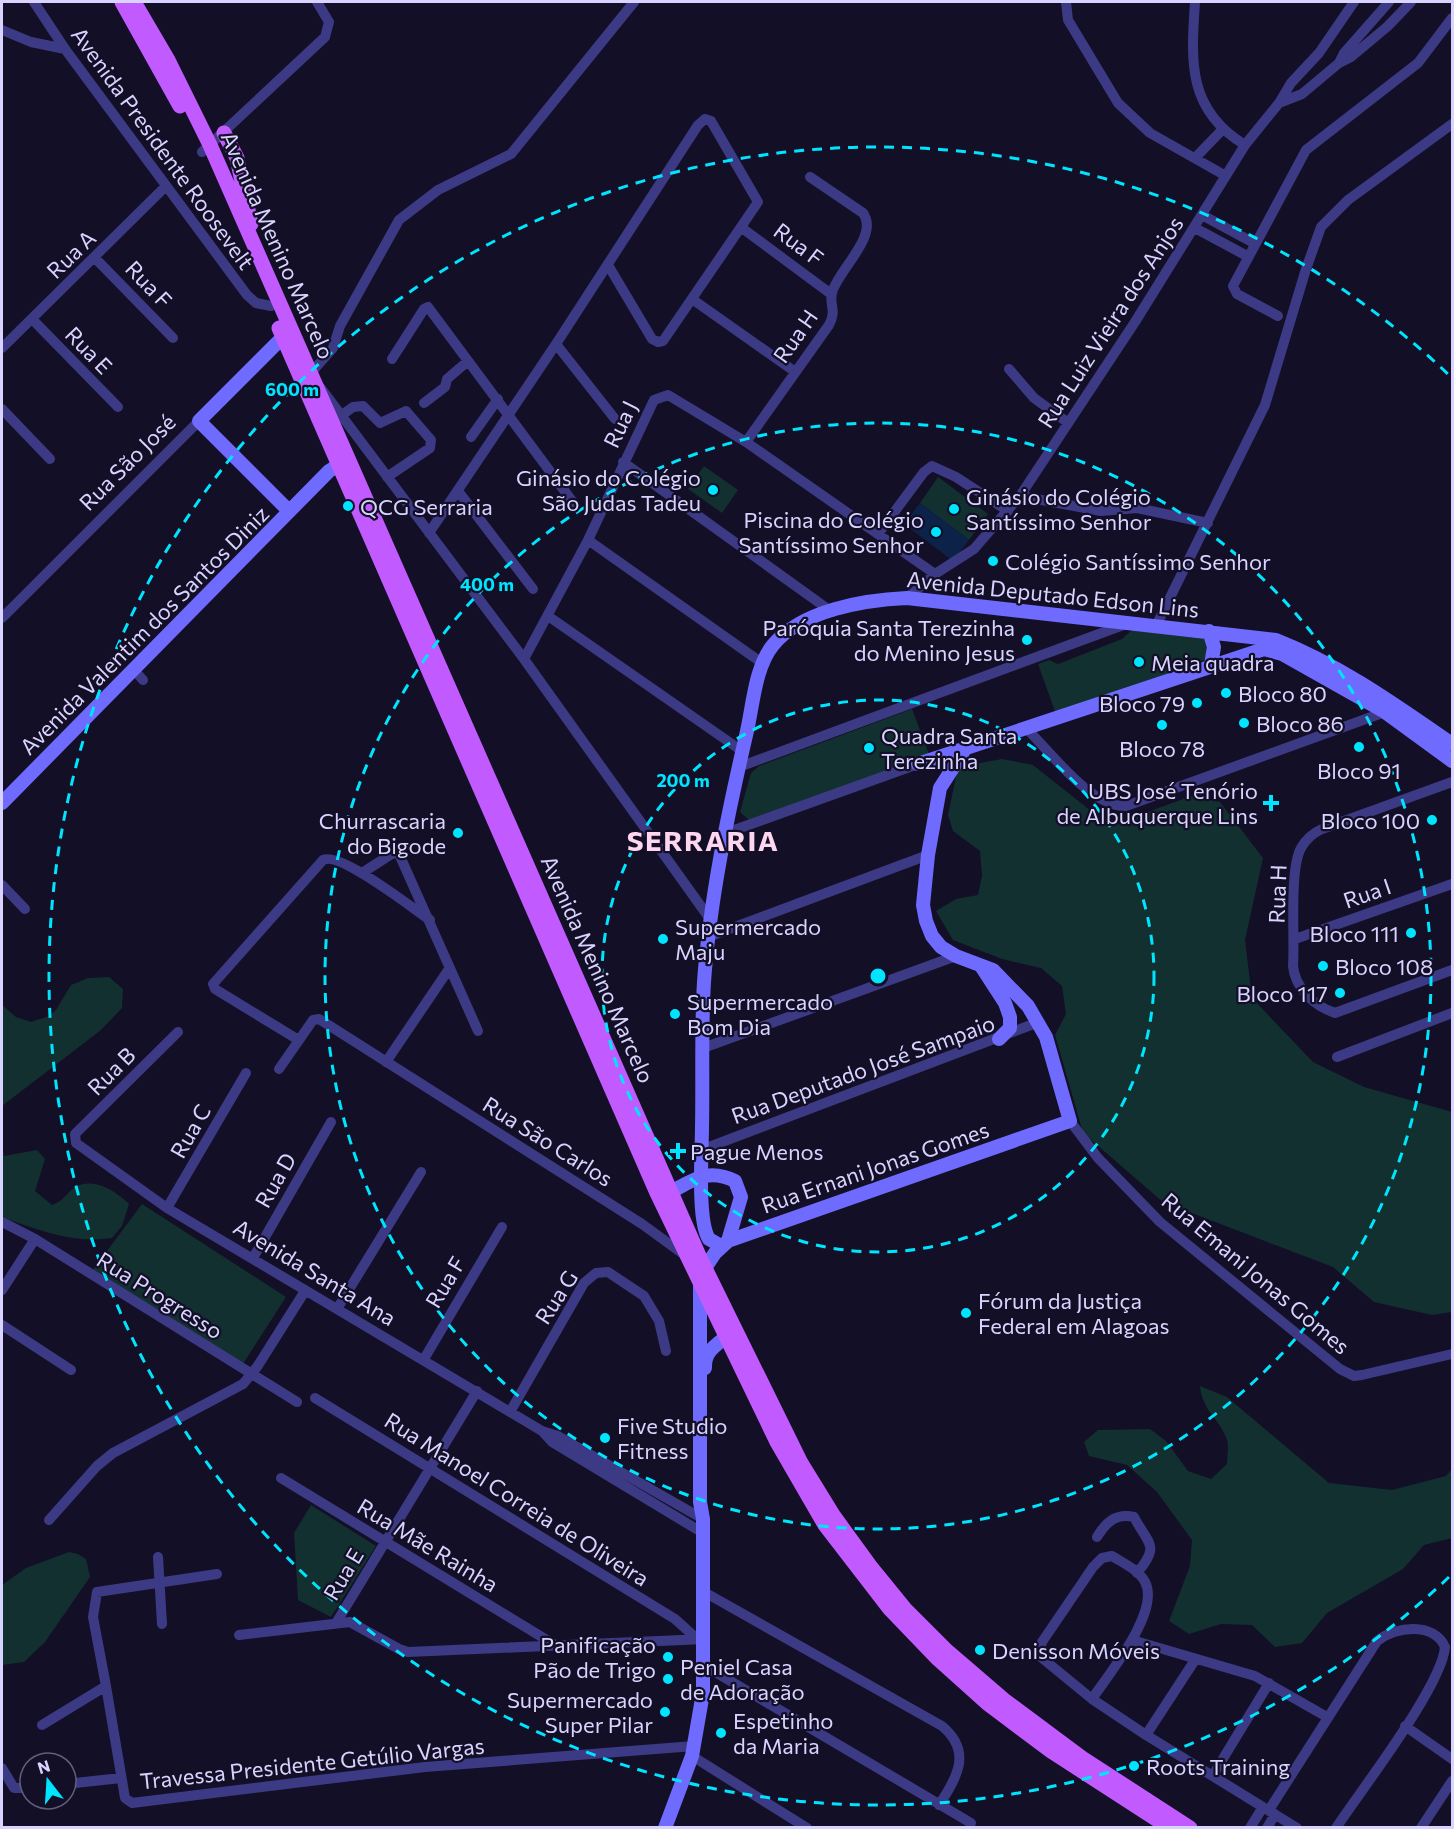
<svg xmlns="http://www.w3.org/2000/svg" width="1454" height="1829" font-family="Commissioner,sans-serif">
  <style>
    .green { fill: #12302f }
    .water { fill: #0c2248 }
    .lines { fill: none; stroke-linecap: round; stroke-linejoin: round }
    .street { stroke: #3d3a85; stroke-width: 10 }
    .secondary { stroke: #6f6bff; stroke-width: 14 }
    .primary { stroke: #c25bff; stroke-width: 15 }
    .ring { fill: none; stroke: #00e5ff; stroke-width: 3; stroke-dasharray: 10 8 }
    .poi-dot { fill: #00e5ff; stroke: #130f26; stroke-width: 2 }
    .labels { text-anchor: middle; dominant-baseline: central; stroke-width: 4.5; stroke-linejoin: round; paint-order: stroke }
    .street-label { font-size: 22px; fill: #d9d4ff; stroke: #130f26 }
    .poi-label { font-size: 22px; fill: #d9d4ff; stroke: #130f26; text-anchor: start }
    .district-label { font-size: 28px; font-weight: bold; letter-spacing: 1.5px; fill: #ffd6f0; stroke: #130f26 }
    .centre { fill: #00e5ff; stroke: #130f26; stroke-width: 3 }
    .ring-label { font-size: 18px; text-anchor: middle; font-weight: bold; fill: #00e5ff; stroke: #130f26; stroke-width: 4.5; stroke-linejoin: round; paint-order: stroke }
  </style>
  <rect width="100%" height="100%" fill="#130f26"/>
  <path class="green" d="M704,466l34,24 -16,23 -34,-24z
    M938,477l50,37 -19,26 -49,-37z
    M1132,630l69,6 8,7v11l-6,7 -147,53 -18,-50 11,-4 9,4 64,-25z
    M912,709l18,48 -181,63 -9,-8 11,-39 8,-7z
    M1002,759l31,6 77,61 81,-30 29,6 43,56 -18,82 7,58 61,64 51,25 88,25v200l-20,3 -58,-13 -41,-35 -170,-65 -80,-69 -28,-98 11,-21 -4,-28 -21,-18 -39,-9 -49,-19 -17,-29 20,-12 22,-4 4,-19 -2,-25 -27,-20 -5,-16 10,-48z
    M109,977l14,12 -1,19 -21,22 -99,76v-101l14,12 15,5 18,-6 7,-6 15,-25 17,-7z
    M2,1144l2,12 33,-6 8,9 -10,32 17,14c12,-4 13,-11 22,-17 18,-12 42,3 55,16l-7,22 -10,12c-38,6 -75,-8 -110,-21z
    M142,1204l144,93 -45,70 -152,-92z
    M1200,1386l27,11 102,86 63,7 54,-14 6,-7v69l-28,7 -21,24 -76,44 -25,30 -27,4 -23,-22 -31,-1 -32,10 -20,-13 21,-55 2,-26 -35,-48 -30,-27 -38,-9 -5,-14 14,-12 52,-1 16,12 22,30 23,8 16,-15c0,-7 2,-17 0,-24 -8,-23 -24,-27 -27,-54z
    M311,1505l65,41 -45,71 -33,-17 -4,-67z
    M69,1552l9,2 8,5 4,18 -45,65 -21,20 -22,3v-80l24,-17z"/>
  <path class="water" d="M920,503l49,37 -16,21 -49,-37z"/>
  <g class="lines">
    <path class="street" d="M34,2l31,47 182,246 9,8 15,3
      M1066,2l2,18 50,83 32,30 76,43
      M1195,2c-4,59 -8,108 50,143
      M2,30l29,12 34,7
      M1339,63l5,-10 45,-51
      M1279,103l12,-20 28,-30 35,-51
      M202,152l123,-115 4,-15 -12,-20
      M1195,158l27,-28
      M1202,215l52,28
      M742,228l89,66
      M1195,228l52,28
      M95,258l78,80
      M692,299l102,72
      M1278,316l-41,-22 -4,-8 73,-136 112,-87 34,-45
      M32,319l86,88
      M556,344l59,75
      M2,348l164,-162
      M392,359l32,-50 4,-2 147,198
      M1009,369l25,29 33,24
      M310,374l23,-26 7,-22 59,-106 39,-30 73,-36 123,-152
      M320,387l204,272 186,260
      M424,403l21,-16 2,-8 21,-18
      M2,409l48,50
      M342,415l11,-8 10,-1 17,17 26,-12 25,29 -1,8 -43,29
      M471,437l27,-38
      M746,442l83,-117c8,-15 0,-20 3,-32 5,-22 48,-57 31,-80l-53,-36
      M623,462l209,150
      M458,491l75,98
      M1020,496l81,15 36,-3 71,15
      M429,533l127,-189 142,-219 7,-6 6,2 47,81 -95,139 -5,1 -6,-3 -44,-74
      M878,534l46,-62 8,-6 24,11 52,34
      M588,540l174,123
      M907,598l28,-24 39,-25 46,-53 115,-174 110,-177 34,-42 23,-9 37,-31 12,-6 37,-31 23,-24
      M548,616l194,135
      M2,618l197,-197
      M1156,626l109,-221 41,-136 15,-42 27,-27 104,-76
      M524,659l64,-119 66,-140 14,-5 78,47 189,132
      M134,670l9,10
      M1027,729c23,23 65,79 99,77l259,-94
      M739,767l387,-143
      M1452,782l-130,47c-9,4 -16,10 -21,19 -12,22 -6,90 -8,118 2,22 21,40 42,47l117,-43
      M726,833l192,-69
      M362,873l31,-20 6,1 79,177
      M2,885l23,24
      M708,937l220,-82
      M1295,939l157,-55
      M178,1032l-103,102 1,9 91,65 375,223 16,5 145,83
      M297,1039l-82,-50 -2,-5 110,-124c17,-9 89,48 107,60
      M703,1048l253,-92
      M1337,1057l115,-44
      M386,1062l63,-93
      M279,1069l34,-49 6,-1 323,205 44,32
      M1070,1121l28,37 62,64 180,147 14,7 8,-1 90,-21
      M701,1150l338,-128
      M167,1208l79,-135
      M2,1222l33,17 262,163
      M253,1258l78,-136
      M2,1290l33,-51
      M337,1309l84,-137
      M2,1325l69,45
      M424,1359l78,-132
      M315,1398l360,221 21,19
      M510,1412l74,-129 12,-10 12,-1 36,24 15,25 7,30
      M542,1431l10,11 151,91
      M281,1478l274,167
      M49,1520l48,-54 16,-13 130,-69 14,-17 48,-76
      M1097,1537c9,-15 19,-24 37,-20 14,27 27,28 3,56
      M158,1557l4,67
      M704,1592l238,134c30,25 16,51 -3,79
      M336,1623l141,-232
      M239,1635l111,-13 49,27 9,3 297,-13
      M1132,1640l123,36 72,41
      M705,1666l266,157
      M106,1686l-13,-69 4,-25 120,-18
      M1092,1699c16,-24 69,-88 53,-117 -6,-12 -22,-19 -33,-26l-10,2 -9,9 -51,75 -2,8 2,8 50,41 54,36 151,93
      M42,1725l64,-39 19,112 7,5 293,-36 269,-21
      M1405,1726l47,33
      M1146,1735l49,-75
      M692,1756l115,72
      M2,1768l12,20h16
      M1213,1775l56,-92
      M66,1784l55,-6
      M1269,1810l108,-169c19,-15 57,-19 68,6 -3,39 -84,143 -109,181
      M1250,1828l13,-21
      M1267,1828l8,-14
      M1421,1828l31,-47"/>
    <path class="secondary" d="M283,337l-84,84 90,90
      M1209,631l5,16 -3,18
      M918,764l346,-115 18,5 103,58 67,49
      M2,803l327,-332 18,-11
      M981,966l24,37 5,14v11l-11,11
      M663,1196c27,-13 42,-30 72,-15l6,16 -13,44
      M721,1246l-12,-7c-12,-18 -7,-88 -7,-112 1,-48 -1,-97 2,-145 6,-84 24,-169 43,-251 6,-26 8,-64 26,-86 29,-35 91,-45 134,-47l369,42c64,25 121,66 176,104
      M705,1268l10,-15 13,-12 342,-120 -24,-84 -18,-31 -35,-36 -37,-14 -15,-9 -9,-11 -6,-15 -3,-16 5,-50 12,-67 25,-39
      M705,1368c-1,-20 16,-24 28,-38
      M665,1828l27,-72 11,-63v-174l-3,-17v-220"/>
    <path class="primary" d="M122,2l58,104
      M134,2l34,58 42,85 490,1113 101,205 32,52 37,51 35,43 42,42 57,49 78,58 108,70
      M224,133l13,25 14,66
      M279,328l378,865 120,249 48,83 64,83 49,51 49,44 64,48 119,77"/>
  </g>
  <g class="ring">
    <circle cx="878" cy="976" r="276"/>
    <circle cx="878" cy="976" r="553"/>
    <path d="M1449 1577A829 829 0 1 1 1449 375"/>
  </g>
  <g class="poi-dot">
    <circle cx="713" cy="490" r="6"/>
    <circle cx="348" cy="506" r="6"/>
    <circle cx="954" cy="509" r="6"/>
    <circle cx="936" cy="532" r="6"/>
    <circle cx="993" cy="561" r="6"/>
    <circle cx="1027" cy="640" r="6"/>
    <circle cx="1139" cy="662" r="6"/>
    <circle cx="1226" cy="693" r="6"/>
    <circle cx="1197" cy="703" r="6"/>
    <circle cx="1244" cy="723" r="6"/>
    <circle cx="1162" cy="725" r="6"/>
    <circle cx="1359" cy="747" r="6"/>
    <circle cx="869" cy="748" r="6"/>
    <path d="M1268 794h6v6h6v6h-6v6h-6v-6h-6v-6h6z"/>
    <circle cx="1432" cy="820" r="6"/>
    <circle cx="458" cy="833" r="6"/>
    <circle cx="1411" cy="933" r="6"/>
    <circle cx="663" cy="939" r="6"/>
    <circle cx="1323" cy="966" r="6"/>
    <circle cx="1340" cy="993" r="6"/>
    <circle cx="675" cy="1014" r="6"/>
    <path d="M675 1142h6v6h6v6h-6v6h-6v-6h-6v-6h6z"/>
    <circle cx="966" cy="1313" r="6"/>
    <circle cx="605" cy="1438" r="6"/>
    <circle cx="980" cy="1650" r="6"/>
    <circle cx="668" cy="1657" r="6"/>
    <circle cx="668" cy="1679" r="6"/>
    <circle cx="665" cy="1712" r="6"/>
    <circle cx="721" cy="1733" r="6"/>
    <circle cx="1134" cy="1766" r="6"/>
  </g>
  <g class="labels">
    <g class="street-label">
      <text transform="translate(163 148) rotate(54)">Avenida Presidente Roosevelt</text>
      <text transform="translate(799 244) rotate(37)">Rua F</text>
      <text transform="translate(278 245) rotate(66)">Avenida Menino Marcelo</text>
      <text transform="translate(71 254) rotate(-44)">Rua A</text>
      <text transform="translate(149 284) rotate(46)">Rua F</text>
      <text transform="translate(1110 322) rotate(-57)">Rua Luiz Vieira dos Anjos</text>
      <text transform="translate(795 336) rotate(-55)">Rua H</text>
      <text transform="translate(89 350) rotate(46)">Rua E</text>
      <text transform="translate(620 424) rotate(-64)">Rua J</text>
      <text transform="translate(127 462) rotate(-45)">Rua São José</text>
      <text transform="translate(1053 594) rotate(6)">Avenida Deputado Edson Lins</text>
      <text transform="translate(144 630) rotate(-45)">Avenida Valentim dos Santos Diniz</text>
      <text transform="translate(1367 893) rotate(-19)">Rua I</text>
      <text transform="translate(1277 894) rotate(-88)">Rua H</text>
      <text transform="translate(598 969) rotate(66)">Avenida Menino Marcelo</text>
      <text transform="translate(863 1069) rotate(-20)">Rua Deputado José Sampaio</text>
      <text transform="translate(111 1071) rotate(-45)">Rua B</text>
      <text transform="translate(190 1131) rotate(-60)">Rua C</text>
      <text transform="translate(548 1141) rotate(32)">Rua São Carlos</text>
      <text transform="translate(875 1167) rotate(-19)">Rua Ernani Jonas Gomes</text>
      <text transform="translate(275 1180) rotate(-60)">Rua D</text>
      <text transform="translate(315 1272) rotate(31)">Avenida Santa Ana</text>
      <text transform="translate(1256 1273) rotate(40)">Rua Emani Jonas Gomes</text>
      <text transform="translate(445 1282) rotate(-59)">Rua F</text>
      <text transform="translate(160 1295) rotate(32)">Rua Progresso</text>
      <text transform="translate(556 1297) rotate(-57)">Rua G</text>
      <text transform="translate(517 1499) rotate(32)">Rua Manoel Correia de Oliveira</text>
      <text transform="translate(428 1545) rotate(31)">Rua Mãe Rainha</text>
      <text transform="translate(343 1574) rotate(-59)">Rua E</text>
      <text transform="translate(312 1763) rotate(-6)">Travessa Presidente Getúlio Vargas</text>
    </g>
    <g class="poi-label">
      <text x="701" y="477" text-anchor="end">Ginásio do Colégio<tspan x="701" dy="25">São Judas Tadeu</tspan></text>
      <text x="966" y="496">Ginásio do Colégio<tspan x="966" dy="25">Santíssimo Senhor</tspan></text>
      <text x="360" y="506">QCG Serraria</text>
      <text x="924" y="519" text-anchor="end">Piscina do Colégio<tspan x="924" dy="25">Santíssimo Senhor</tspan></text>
      <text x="1005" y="561">Colégio Santíssimo Senhor</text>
      <text x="1015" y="627" text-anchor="end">Paróquia Santa Terezinha<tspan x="1015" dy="25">do Menino Jesus</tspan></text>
      <text x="1151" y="662">Meia quadra</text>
      <text x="1238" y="693">Bloco 80</text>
      <text x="1185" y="703" text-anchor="end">Bloco 79</text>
      <text x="1256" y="723">Bloco 86</text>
      <text x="881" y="735">Quadra Santa<tspan x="881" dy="25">Terezinha</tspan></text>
      <text x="1162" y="748" text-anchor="middle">Bloco 78</text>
      <text x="1359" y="770" text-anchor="middle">Bloco 91</text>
      <text x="1258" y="790" text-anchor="end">UBS José Tenório<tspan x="1258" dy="25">de Albuquerque Lins</tspan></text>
      <text x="446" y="820" text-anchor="end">Churrascaria<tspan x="446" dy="25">do Bigode</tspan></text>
      <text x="1420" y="820" text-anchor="end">Bloco 100</text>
      <text x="675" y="926">Supermercado<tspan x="675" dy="25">Maju</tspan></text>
      <text x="1399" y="933" text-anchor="end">Bloco 111</text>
      <text x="1335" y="966">Bloco 108</text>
      <text x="1328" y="993" text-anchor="end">Bloco 117</text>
      <text x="687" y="1001">Supermercado<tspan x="687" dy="25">Bom Dia</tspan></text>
      <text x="690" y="1151">Pague Menos</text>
      <text x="978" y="1300">Fórum da Justiça<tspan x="978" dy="25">Federal em Alagoas</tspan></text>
      <text x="617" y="1425">Five Studio<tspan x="617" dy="25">Fitness</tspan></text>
      <text x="656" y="1644" text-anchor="end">Panificação<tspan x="656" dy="25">Pão de Trigo</tspan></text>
      <text x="992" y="1650">Denisson Móveis</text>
      <text x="680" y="1666">Peniel Casa<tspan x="680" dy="25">de Adoração</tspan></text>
      <text x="653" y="1699" text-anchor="end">Supermercado<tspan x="653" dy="25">Super Pilar</tspan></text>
      <text x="733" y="1720">Espetinho<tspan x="733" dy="25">da Maria</tspan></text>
      <text x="1146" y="1766">Roots Training</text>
    </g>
    <g class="district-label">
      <text x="703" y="840">SERRARIA</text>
    </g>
  </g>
  <circle cx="878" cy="976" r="9" class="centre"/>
  <g class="ring-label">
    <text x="292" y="396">600 m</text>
    <text x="487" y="591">400 m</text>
    <text x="683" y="787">200 m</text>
  </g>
  <rect width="1454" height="1829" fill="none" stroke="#d9d4ff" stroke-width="6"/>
  <g transform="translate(48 1781) rotate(343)"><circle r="28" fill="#130f26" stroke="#625e7d" stroke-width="1.5"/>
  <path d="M0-4.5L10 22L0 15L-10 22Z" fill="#00e5ff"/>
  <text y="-9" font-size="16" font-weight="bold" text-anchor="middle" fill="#d9d4ff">N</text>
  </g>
</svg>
